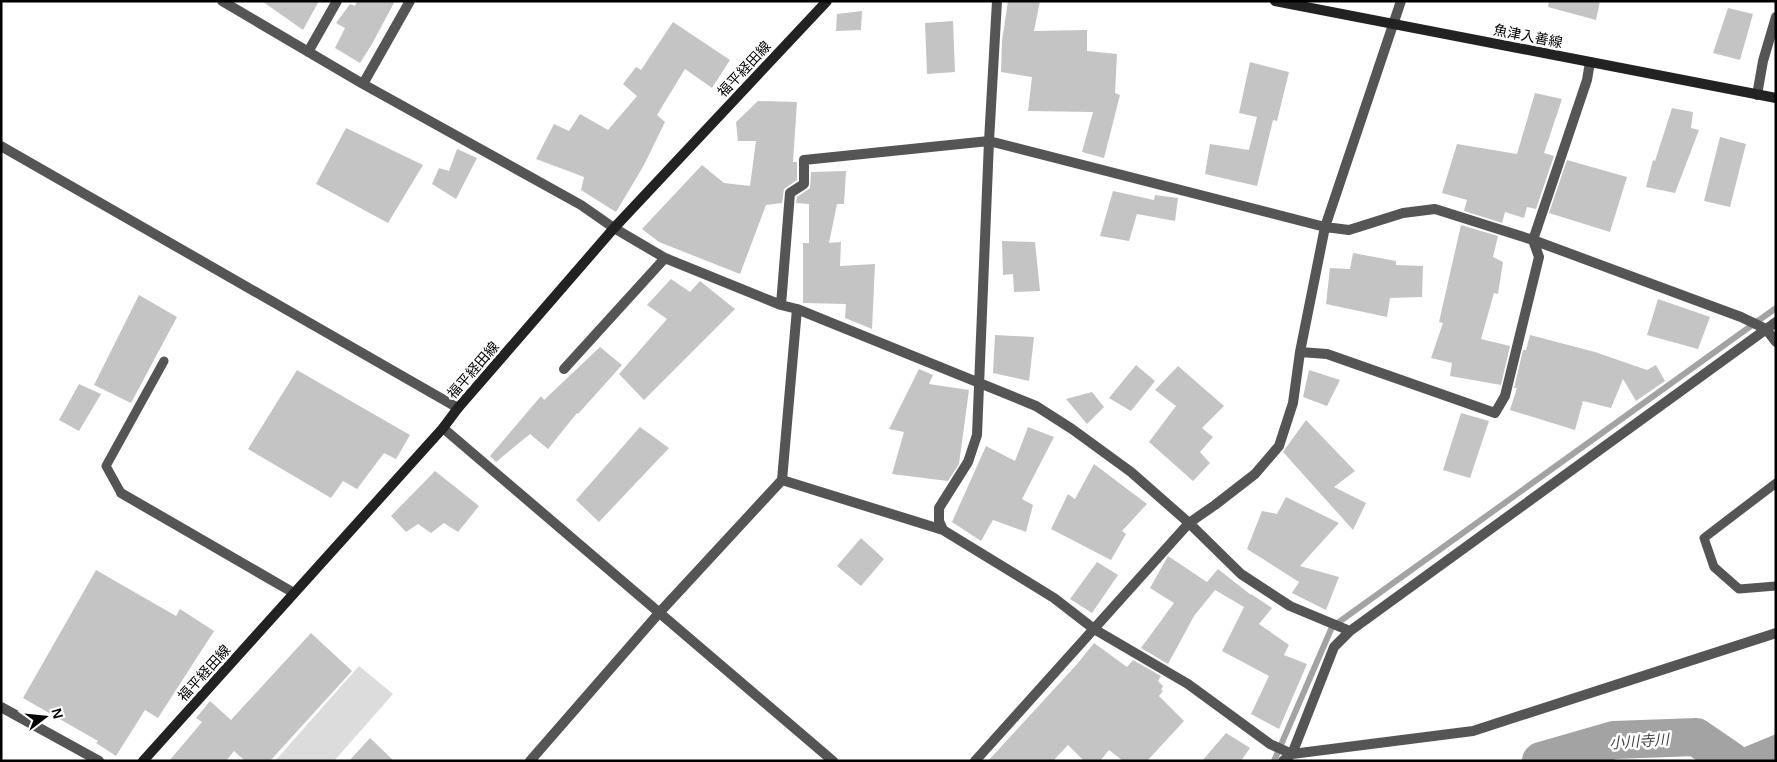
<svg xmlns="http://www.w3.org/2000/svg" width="1777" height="762" font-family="Helvetica,'Noto Sans JP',sans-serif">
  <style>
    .green { fill: #dcdcdc }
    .water { fill: #a3a3a3 }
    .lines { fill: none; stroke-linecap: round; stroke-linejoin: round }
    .stream { stroke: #a3a3a3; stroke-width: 6 }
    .river { stroke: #a3a3a3; stroke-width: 38 }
    .building { fill: #c4c4c4 }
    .service { stroke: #555; stroke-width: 9 }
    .minor { stroke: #555; stroke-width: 10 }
    .tertiary { stroke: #555; stroke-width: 10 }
    .secondary { stroke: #222; stroke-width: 10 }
    .labels { text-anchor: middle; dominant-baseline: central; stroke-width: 5; stroke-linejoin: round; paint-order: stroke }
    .street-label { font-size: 14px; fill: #000; stroke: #fff }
    .water-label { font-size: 15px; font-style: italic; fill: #444; stroke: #fff }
  </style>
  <rect width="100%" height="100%" fill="#fff"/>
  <path class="green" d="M359,666l34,28 -59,67h-59z"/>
  <path class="water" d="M1776,734v27h-65z"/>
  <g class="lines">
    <path class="stream" d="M1274,761l58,-134 444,-319"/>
    <path class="river" d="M1541,761l73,-21 82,-3 35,24"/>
  </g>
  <path class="building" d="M262,1h57l-16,29z
    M357,1h38l-23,43 -12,19 -25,-15 10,-20 -9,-5 14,-19 5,2z
    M1008,1h32l-6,30 53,-1v21l30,3 -2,39 5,2 -16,63 -22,-6 11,-40 -65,-1 4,-34 -31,-5 1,-31z
    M1549,1h51l-4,19 -48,-13z
    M1728,8l25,6 -13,46 -27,-7z
    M862,11l-1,19 -25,1 1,-17z
    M953,21l2,51 -28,2 -2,-51z
    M673,22l57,38 -18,28 -27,-19 -28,46 8,7 -21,43 -28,47 -35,-22 3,-13 -48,-18 18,-35 15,7 11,-17 28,16 29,-34 -14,-12 13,-17 5,3z
    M1250,62l39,10 -12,49 -4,-1 -16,66 -52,-12 5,-30 39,6 8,-33 -18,-4z
    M1535,93l27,6 -18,54 10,3 -18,53 -9,-2 -3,11 -19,-6 -3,11 -38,-12 3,-11 -25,-7 15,-49 60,10z
    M758,101l39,1 -4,60h4v18l-13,9 -2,14 -16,2 -26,69 -81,-32 -17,-13 60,-64 22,18 26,3 6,-45h-18l-2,-19z
    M1672,108l21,4 -2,16 8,2 -24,63 -29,-6 7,-27 2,1z
    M346,128l77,37 -35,58 -72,-39z
    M1720,137l26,7 -16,63 -26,-6z
    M457,149l20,9 -21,41 -24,-15 7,-16 10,3z
    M1567,160l60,17 -17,55 -61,-19z
    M846,171l-2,33h-7l-8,39 12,-1 -1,24 35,-2 -3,65 -27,-11 1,-14 -43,-1v-60h6v-39l-13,-1 1,-6 13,-9 1,-16z
    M1113,191l41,9 1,-5 23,3 -3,23 -38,-7 -8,27 -29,-5z
    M1461,225l37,11 -5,21 10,5 -5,32 -4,-1 -13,46 29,7 -9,39 -51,-9 2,-13 -21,-5 12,-35 -4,-1z
    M1002,241l33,1 5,49 -26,1 -1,-18 -10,1z
    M1353,253l43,8v4l27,1 -1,31 -32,1 -3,19 -61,-13 4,-36 20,1z
    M671,279l19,13 10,-11 35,28 -91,91 -25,-26 48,-55 -20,-14z
    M139,295l38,22 -46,86 -37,-18z
    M1658,299l52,18 -12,32 -51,-14z
    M995,335l39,2 -5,44 -36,-8z
    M1530,335l65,17 52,18 9,-5 9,16 -29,20 -13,-22 -12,29 -28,-7 -8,29 -65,-20 7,-22h-3l9,-38h3z
    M600,347l22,18 -44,49 -1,-1 -29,36 -18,-15 -34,28 -6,-6 51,-60 3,4z
    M1136,365l19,16 -24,30 -22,-13z
    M1178,366l46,40 -22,22 11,9 -13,15 10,11 -17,18 -44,-39 27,-36 -21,-16z
    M919,369l14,6 -4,9 40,6 -10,74 -11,17 -56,-7 12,-42 -15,-3z
    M297,370l113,65 -14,24 -12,-6 -27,36 -14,-8 -12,17 -83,-49z
    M1309,370l31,10 -13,26 -24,-9z
    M79,384l22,10 -22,37 -20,-11z
    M1092,392l12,15 -17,17 -21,-25z
    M1461,413l28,8 -19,57 -27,-8z
    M1306,420l49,51 -21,16 32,16 -13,27 -70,-78z
    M640,427l29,21 -70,74 -23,-22z
    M1028,427l26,10 -32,62 11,6 -7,27 -33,-12 -12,21 -29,-19 34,-76 29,15z
    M1094,464l53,40 -25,27 4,3 -15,26 -60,-31 17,-35 7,5z
    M435,471l44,35 -21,26 -14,-9 -13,10 -13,-9 -12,8 -15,-16z
    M1286,497l53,26 -39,43 39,11 -13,33 -34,-17 7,-11 -52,-33 15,-38 15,3z
    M861,538l23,21 -23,27 -24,-20z
    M1168,556l39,26 11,-13 33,26v-1l21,14 -13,16 30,21 -5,10 23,9 -28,65 -28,-15 18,-38 -47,-25 22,-44 -29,-17 -21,26 -26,48 -27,-16 33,-45 -24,-15z
    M1097,562l21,13 -26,38 -22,-14z
    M96,570l80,46 4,-7 34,22 -56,87 -13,-8 -29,46 -20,-13 2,-2 -75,-43z
    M311,633l41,38 -82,90h-25l-11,-10 -8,10h-57l33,-39 -6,-4 14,-17 21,19z
    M1094,643l33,24 6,-7 28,16 -3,5 5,5 -2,4 2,1 -4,5 25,25 -37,40h-24l-14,-11 -9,11h-16l-16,-16 -15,16h-65l90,-98z
    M1226,733l24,15 -9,13h-39z
    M370,738l24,23h-45z"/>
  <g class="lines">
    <path class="service" d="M1776,483l-72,55 10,29 25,22 37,-3
      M121,493l-15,-27 58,-105"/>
    <path class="minor" d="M222,1l141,83 218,121 33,23 51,30 116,47 16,4 239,97 36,23 59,43 58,51 52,51 49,32 60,25
      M997,1l-8,140 -12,294 -9,27 -29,46v13l4,9 111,68 40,31 94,55 82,60 22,10
      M308,52l29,-51
      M363,84l47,-83
      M1757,95l6,-34 13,-44
      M1,146l457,262
      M781,305l9,-112 14,-9v-24l185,-19 336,86 76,-226
      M1300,352l27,2 168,59 10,-17 34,-139 -6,-17 54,-160 3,-18
      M564,369l101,-111
      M782,480l161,50
      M121,493l173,100
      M1,707l98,54
      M1292,754l42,-107 16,-16 426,-309
      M530,761l129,-148 123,-133 15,-171
      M975,761l214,-238 26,-18 40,-31 24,-28 14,-43 7,-51 25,-125 24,3 54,-17 32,-4 98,31 208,77 25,12 10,13
      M1283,761l9,-7 181,-23 303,-98"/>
    <path class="tertiary" d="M443,428l390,333"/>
    <path class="secondary" d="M1275,1l501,97
      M143,761l300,-333 15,-20 156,-180 213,-227"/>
  </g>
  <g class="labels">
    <g class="street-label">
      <text transform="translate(1528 36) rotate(11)">魚津入善線</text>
      <text transform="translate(744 69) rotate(-47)">福平経田線</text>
      <text transform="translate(473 370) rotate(-49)">福平経田線</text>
      <text transform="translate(204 673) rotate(-48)">福平経田線</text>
    </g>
    <g class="water-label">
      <text transform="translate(1639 741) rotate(-4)">小川寺川</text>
    </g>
  </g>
  <rect width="1777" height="762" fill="none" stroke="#000000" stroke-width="5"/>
  <g transform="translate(45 717) rotate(74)" stroke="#ffffff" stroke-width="4" paint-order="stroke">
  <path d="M0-4L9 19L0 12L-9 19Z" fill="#000000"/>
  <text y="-8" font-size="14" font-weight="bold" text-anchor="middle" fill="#000000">N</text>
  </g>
</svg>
